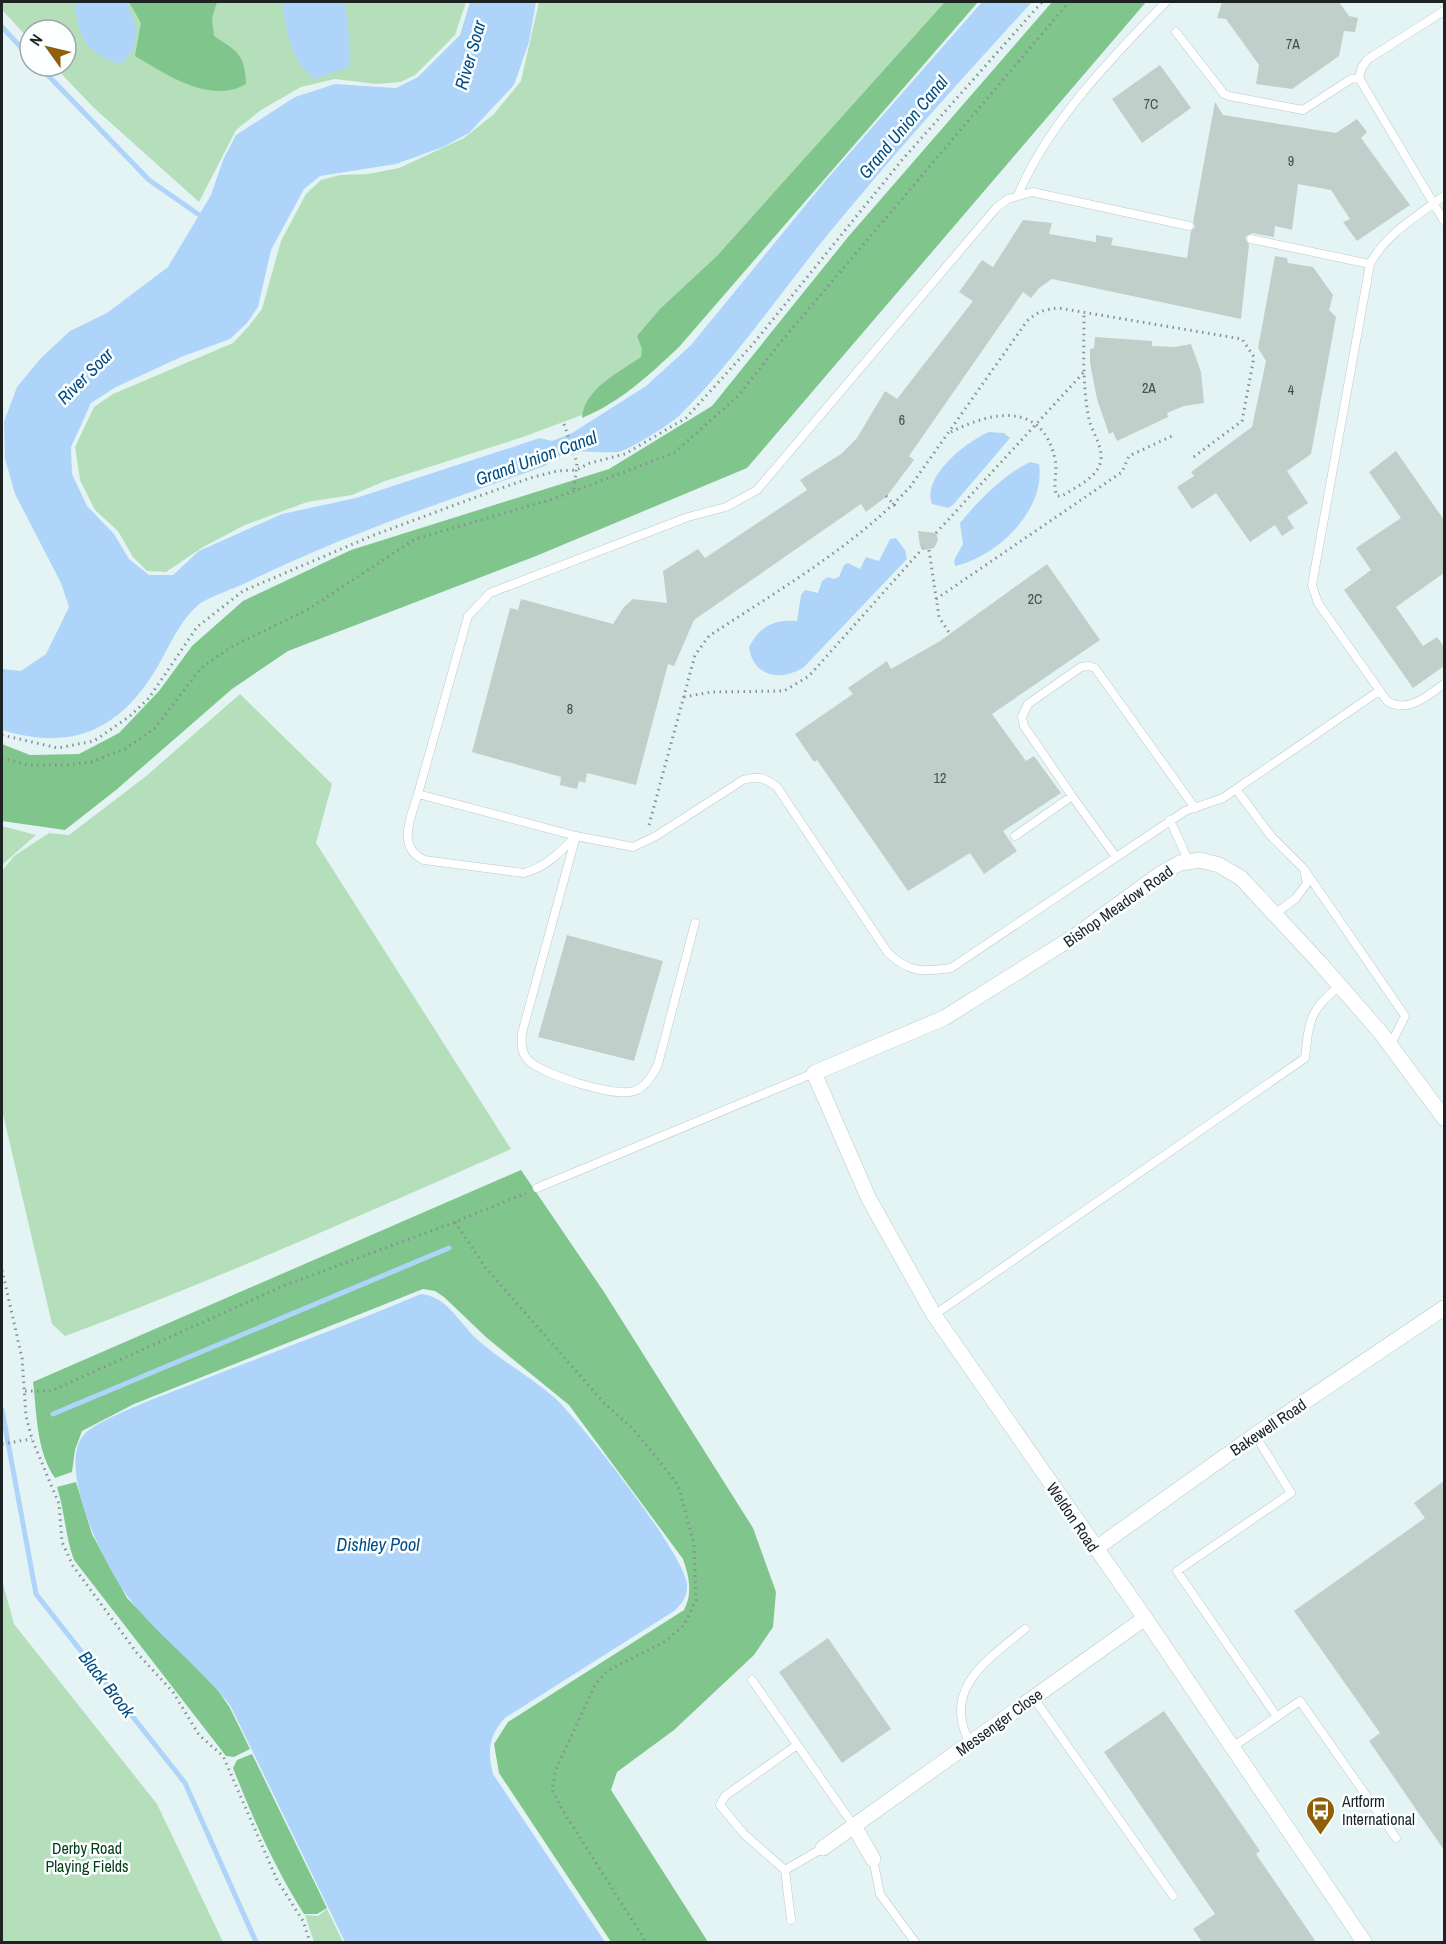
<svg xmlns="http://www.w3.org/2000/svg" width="1446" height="1944" font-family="'Archivo Narrow',sans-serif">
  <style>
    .green { fill: #b4dfba }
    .forest { fill: #80c58b }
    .water { fill: #afd4f9 }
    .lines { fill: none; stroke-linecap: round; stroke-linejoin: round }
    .stream { stroke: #afd4f9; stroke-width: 5 }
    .building { fill: #c1cfca }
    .service-casing { stroke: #b9c9c9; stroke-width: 9 }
    .minor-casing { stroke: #b9c9c9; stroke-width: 16 }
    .path { stroke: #869192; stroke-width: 3; stroke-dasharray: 1.5 4.5; stroke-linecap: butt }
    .service { stroke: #fff; stroke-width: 8 }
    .minor { stroke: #fff; stroke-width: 15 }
    .labels { text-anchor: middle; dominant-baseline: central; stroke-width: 5; stroke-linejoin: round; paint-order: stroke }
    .number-label { font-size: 14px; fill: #464e4d }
    .street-label { font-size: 16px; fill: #1d2323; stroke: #fbffff }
    .poi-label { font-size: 16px; fill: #1d2323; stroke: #fbffff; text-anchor: start }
    .park-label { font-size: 16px; fill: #063c17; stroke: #fbffff }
    .water-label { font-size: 18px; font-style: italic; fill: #034d84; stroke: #fbffff }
  </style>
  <rect width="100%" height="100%" fill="#e4f4f5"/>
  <path class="green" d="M2,2h464l-11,33 -40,40 -14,7 -25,2 -41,-5 -34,8 -40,23 -25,20 -37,72 -106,-95 -39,-41h12v-36h-36v10l-28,-30z
    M539,2h436l-377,407 -75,28 -138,44 -33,14 -45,7 -62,23 -42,22 -37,25 -19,-1 -14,-14 -15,-26 -23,-21 -15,-30 -5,-33 19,-40 19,-13 120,-51 15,-16 14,-18 19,-68 25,-47 15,-14 19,-5 28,-1 31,-6 65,-30 30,-24 27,-33z
    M240,694l92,90 -16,59 195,306c-147,65 -295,131 -446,187l-13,-12 -50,-214v-239l12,-15 35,-23 20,2 76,-58z
    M2,826l34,9 -34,30z
    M2,1580l12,44 143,180 66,138h-221z
    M327,1909l16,33h-29l-9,-27 13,1z"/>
  <path class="forest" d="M129,2h88l-5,16 2,18c23,15 31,18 32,48 -36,21 -80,-10 -111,-28l6,-33z
    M945,2h33l-299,345c-30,28 -58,55 -97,71 2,-29 36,-45 59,-61l1,-8 -5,-13 23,-27 57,-53z
    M1052,2h94l-399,466 -211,88 -248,95 -56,38 -116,101 -51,40 -63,-9v-77l28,11 49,-1 40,-21 40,-42 33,-45 51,-45 108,-51 258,-81 103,-63 136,-169z
    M521,1170l83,122 149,236 23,64 -3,35 -19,28 -80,75 -57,42 -6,18 97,152h-97l-112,-169 -5,-29 14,-22 176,-112c9,-17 5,-34 -1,-51l-114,-154 -82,-67 -43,-41 -9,-6 -12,-2 -289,115 -52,27 -7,19 -3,22 -17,6c-19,-28 -18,-64 -22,-96z
    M76,1482l16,52 35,64 90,91 13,19 20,41 -16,8 -8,-1 -152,-196c-9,-24 -9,-48 -17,-73z
    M252,1754l75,154 -10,6h-13c-29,-46 -51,-95 -71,-146l4,-8z"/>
  <path class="water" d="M75,2h51c13,28 16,37 -4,62 -35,-9 -45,-28 -47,-62z
    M283,2h62l5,45 -1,20 -34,12c-24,-16 -30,-51 -32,-77z
    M470,2h66l-7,40 -15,43 -45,48 -26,14 -47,17 -76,12 -16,13 -33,61 -13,57 -11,16 -17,16 -49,18 -65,30 -25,16 -20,44 1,27 15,32 27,28 15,25 20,16h24l26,-24 83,-37 74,-16 184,-60 12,3 20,-8 74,-47 45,-41 136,-166 155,-177h50c-69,75 -138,152 -203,231 -49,60 -94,127 -149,182 -8,8 -52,36 -62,37 -29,2 -48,-8 -73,14 -99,35 -199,68 -293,114 -15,8 -42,16 -54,25 -19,17 -28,40 -40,61 -37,63 -84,86 -156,64v-61l19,2 25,-17 23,-47 -8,-24 -46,-89 -10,-35 -1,-37 13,-35 24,-29 29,-27 37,-18 61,-46 43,-72 12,-35 13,-25 59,-38 40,-13 61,4 22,-11 42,-42z
    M989,432l15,1 6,5 -57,67 -5,3 -16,-4c-11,-27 35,-63 57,-72z
    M1030,462l9,2c7,46 -42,93 -84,102l-1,-6 9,-16 -3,-21c19,-23 43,-48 70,-61z
    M896,538l9,12 2,9 -103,108c-23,15 -51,10 -55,-20 11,-21 25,-28 48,-26l4,-26 4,-5 13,3 4,-12 6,-4 6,2 5,-2 5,-12 4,-2 12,6 6,-12 13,4 11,-22z
    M421,1294c28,3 39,31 58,47 24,21 53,37 77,58 26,25 127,153 131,185 1,12 -5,20 -13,27l-169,107c-16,17 -18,33 -12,56l112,168h-260l-114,-235c-29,-40 -72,-69 -102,-109 -23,-29 -71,-126 -47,-161 11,-17 88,-44 110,-53 76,-30 153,-58 229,-90z"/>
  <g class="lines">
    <path class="stream" d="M2,27l28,30
      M39,66l110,114 56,39
      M2,1410l34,184 149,189 71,159
      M53,1414l396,-166"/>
  </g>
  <path class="building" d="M1222,2h117l10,14 9,2 -3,14 -11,-1 -5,25 -47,33 -36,-5 3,-19 -33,-46 -9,-1z
    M1160,65l31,43 -49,35 -30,-44z
    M1215,102l8,13 113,18 21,-14 10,13 -6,6 49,67 -53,36 -14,-19 7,-3 -19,-29 -33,-6 -6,46 -17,-4 -1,11 -22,-4 -7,4 4,8 -8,74 -189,-40 -13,9 -8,10 -8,-6 -114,164 5,4 -28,37 -20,15 -5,-8 -167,116 -20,46 -6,-2 -32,121 -49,-12 -2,10 -6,-2 -2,8 -17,-4 1,-8 -89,-25 38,-144 8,2 3,-11 92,25 11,-17 9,-8 34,4 -4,-32 35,-22 7,9 102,-68 -7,-10 41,-26 16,-16 28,-47 12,8 76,-98 -14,-9 23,-32 11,7 30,-47 29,3 -3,11 47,8v-7l17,3 -2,7 76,13 4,-27 4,-4 -2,-5z
    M1275,256l12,2 1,5 25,4 20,28 -4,15 7,7 -25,137 -24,17 21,32 -21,14 7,11 -12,8 -7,-11 -25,17 -34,-49 -24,16 -15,-22 17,-11 -3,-4 61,-45 14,-66 -8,-13z
    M1095,337l57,4v5l23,1 16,-3 10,28 3,31 -20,3 -17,7 1,4 -51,24 -4,-9 -4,2 -12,-35 -7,-36v-14l4,-1z
    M1396,451l48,69v53l-48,34 27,39 14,-9 7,10v19l-31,22 -69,-98 27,-20 -15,-22 45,-30 -32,-46z
    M918,531l18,2 2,7 -4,8 -8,2 -6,-4z
    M1047,564l53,76 -108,74 34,47 8,-5 27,37 -58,38 14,20 -33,23 -14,-21 -62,38 -91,-131 -3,2 -19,-28 58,-40 -5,-6 39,-27 4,8 49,-28z
    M567,935l96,26 -29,100 -96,-24z
    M1444,1481v369l-75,-109 11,-8 -86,-122 131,-93 -11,-15z
    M828,1638l63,91 -49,34 -63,-91z
    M1164,1711l96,140 -4,3 60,88h-114l-9,-13 22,-15 -111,-162z"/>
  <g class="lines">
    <defs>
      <path id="service" d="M1444,11l-76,48 -6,8 -3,11 85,143
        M1176,32l48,62 5,2 74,14 48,-31 8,-1
        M1018,195c30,-72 94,-138 148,-193
        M1444,196c-27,20 -58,38 -74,68l-58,321 6,18 69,98c21,13 40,-5 57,-17
        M1189,226l-157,-34 -24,7 -12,9 -239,282 -31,17 -38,10 -198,76 -22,23 -50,178 158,42 57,11 23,-11 87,-56c15,-5 22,-2 34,7l111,166c22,20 34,19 63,15l234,-157 38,-13 156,-107
        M1251,239l119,25
        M1236,789l35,47 33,33 3,14 -11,15 -21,16
        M418,794c-7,23 -22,53 6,66l100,13c22,-6 35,-20 51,-36
        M1072,796l-48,-70 -2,-9 6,-13 53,-37 8,-1 6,2 100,140
        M1170,820l19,42
        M576,836l-54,197c-1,10 -1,20 6,27 13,14 87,38 106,31 12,-4 19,-16 24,-27l37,-141
        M1015,836l57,-40 44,61
        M1304,869l101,147 -15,30
        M537,1188l277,-115
        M934,1315l371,-257c4,-36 4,-49 35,-72
        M1255,1435l36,58 -114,78 100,146
        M752,1680l102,146
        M1033,1697l140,199
        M970,1743c-29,-54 17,-83 55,-114
        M797,1745l-72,51 -5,9 24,29 41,36 38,-22
        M1231,1748l69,-47 96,137
        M873,1859l7,35 35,48
        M785,1870l6,50"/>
      <path id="minor" d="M1095,1549l160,-114 189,-127
        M854,1826l19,33
        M823,1848l322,-230
        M1364,1942l-219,-324 -211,-303 -65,-116 -55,-126 130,-55 131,-82 85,-62 20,-11 20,-3 19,5 22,13 78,84 62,71 63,85"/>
    </defs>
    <use href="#service" class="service-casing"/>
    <use href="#minor" class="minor-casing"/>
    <path class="path" d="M564,424l13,39 -3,26
      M951,432c41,-21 91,-31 104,27 3,12 -3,26 2,37h5c12,-8 33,-17 38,-32 5,-15 -8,-31 -11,-45 -7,-34 -5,-71 -5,-107
      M886,496l12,13
      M936,533l148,-161
      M929,550l10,67 11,17
      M936,599l186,-127 7,-16 43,-20
      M684,697l27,-5 73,-1 25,-15 114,-128
      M2,735l56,13 36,-7 36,-25 19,-18 48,-71 46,-36 131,-56 105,-39 51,-18 27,-7 19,-1 14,-7 35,-9 61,-36 67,-74 149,-184 140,-158
      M2,758l27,7h36l26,-3 34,-13 29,-20 47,-61 30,-21 76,-37 108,-71 138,-40 121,-46 64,-57 42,-53 289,-341
      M649,825l46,-170 14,-19c68,-45 146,-90 201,-149l117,-166c10,-9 18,-12 32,-13l183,31 12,18 -12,64 -51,38
      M455,1222l30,45 119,136 28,25 26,31 20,26 16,59 2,56 -12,25 -18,16 -59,30 -12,14 -39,84 -4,20 8,17 86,136
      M2,1270l20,88 4,58 6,23 27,65 3,38 11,24 64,87 36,39 26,43 24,21 54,124 26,41 7,21
      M25,1391h26l232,-105 172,-64 71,-29
      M2,1444l30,-5"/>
    <use href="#service" class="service"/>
    <use href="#minor" class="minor"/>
  </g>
  <defs>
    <symbol id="bus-pin" viewBox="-11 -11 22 30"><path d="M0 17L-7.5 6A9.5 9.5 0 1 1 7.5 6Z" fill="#8f5f0a" stroke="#fbffff"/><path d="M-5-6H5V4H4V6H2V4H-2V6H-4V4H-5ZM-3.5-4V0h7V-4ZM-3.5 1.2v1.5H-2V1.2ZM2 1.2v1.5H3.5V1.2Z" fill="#fff"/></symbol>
  </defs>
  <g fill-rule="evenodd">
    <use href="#bus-pin" x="1304" y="1794" width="33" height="45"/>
  </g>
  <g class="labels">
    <g class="number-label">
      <text x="1293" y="44">7A</text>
      <text x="1151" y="104">7C</text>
      <text x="1291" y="161">9</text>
      <text x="1149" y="388">2A</text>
      <text x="1291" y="390">4</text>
      <text x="902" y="420">6</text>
      <text x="1035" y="599">2C</text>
      <text x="570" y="709">8</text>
      <text x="940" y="778">12</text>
    </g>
    <g class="street-label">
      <text transform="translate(1118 906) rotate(-35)">Bishop Meadow Road</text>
      <text transform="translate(1268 1427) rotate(-34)">Bakewell Road</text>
      <text transform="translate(1073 1517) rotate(56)">Weldon Road</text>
      <text transform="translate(999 1722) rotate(-36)">Messenger Close</text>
    </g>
    <g class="poi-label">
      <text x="1342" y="1801">Artform<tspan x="1342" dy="18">International</tspan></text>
    </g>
    <g class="park-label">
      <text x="87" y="1848">Derby Road<tspan x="87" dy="18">Playing Fields</tspan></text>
    </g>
    <g class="water-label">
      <text transform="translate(470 55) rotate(-74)">River Soar</text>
      <text transform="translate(903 127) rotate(-50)">Grand Union Canal</text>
      <text transform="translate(85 376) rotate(-45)">River Soar</text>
      <text transform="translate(536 458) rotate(-20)">Grand Union Canal</text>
      <text x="378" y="1544">Dishley Pool</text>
      <text transform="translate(107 1684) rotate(52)">Black Brook</text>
    </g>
  </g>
  <rect width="1446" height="1944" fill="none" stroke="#1d2323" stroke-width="6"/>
  <g transform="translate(48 48) rotate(304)"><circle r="28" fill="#fbffff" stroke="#a2a7a7" stroke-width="1.5"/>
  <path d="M0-4.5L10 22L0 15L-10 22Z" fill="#8f5f0a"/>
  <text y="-9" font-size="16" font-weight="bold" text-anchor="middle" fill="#1d2323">N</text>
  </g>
</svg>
